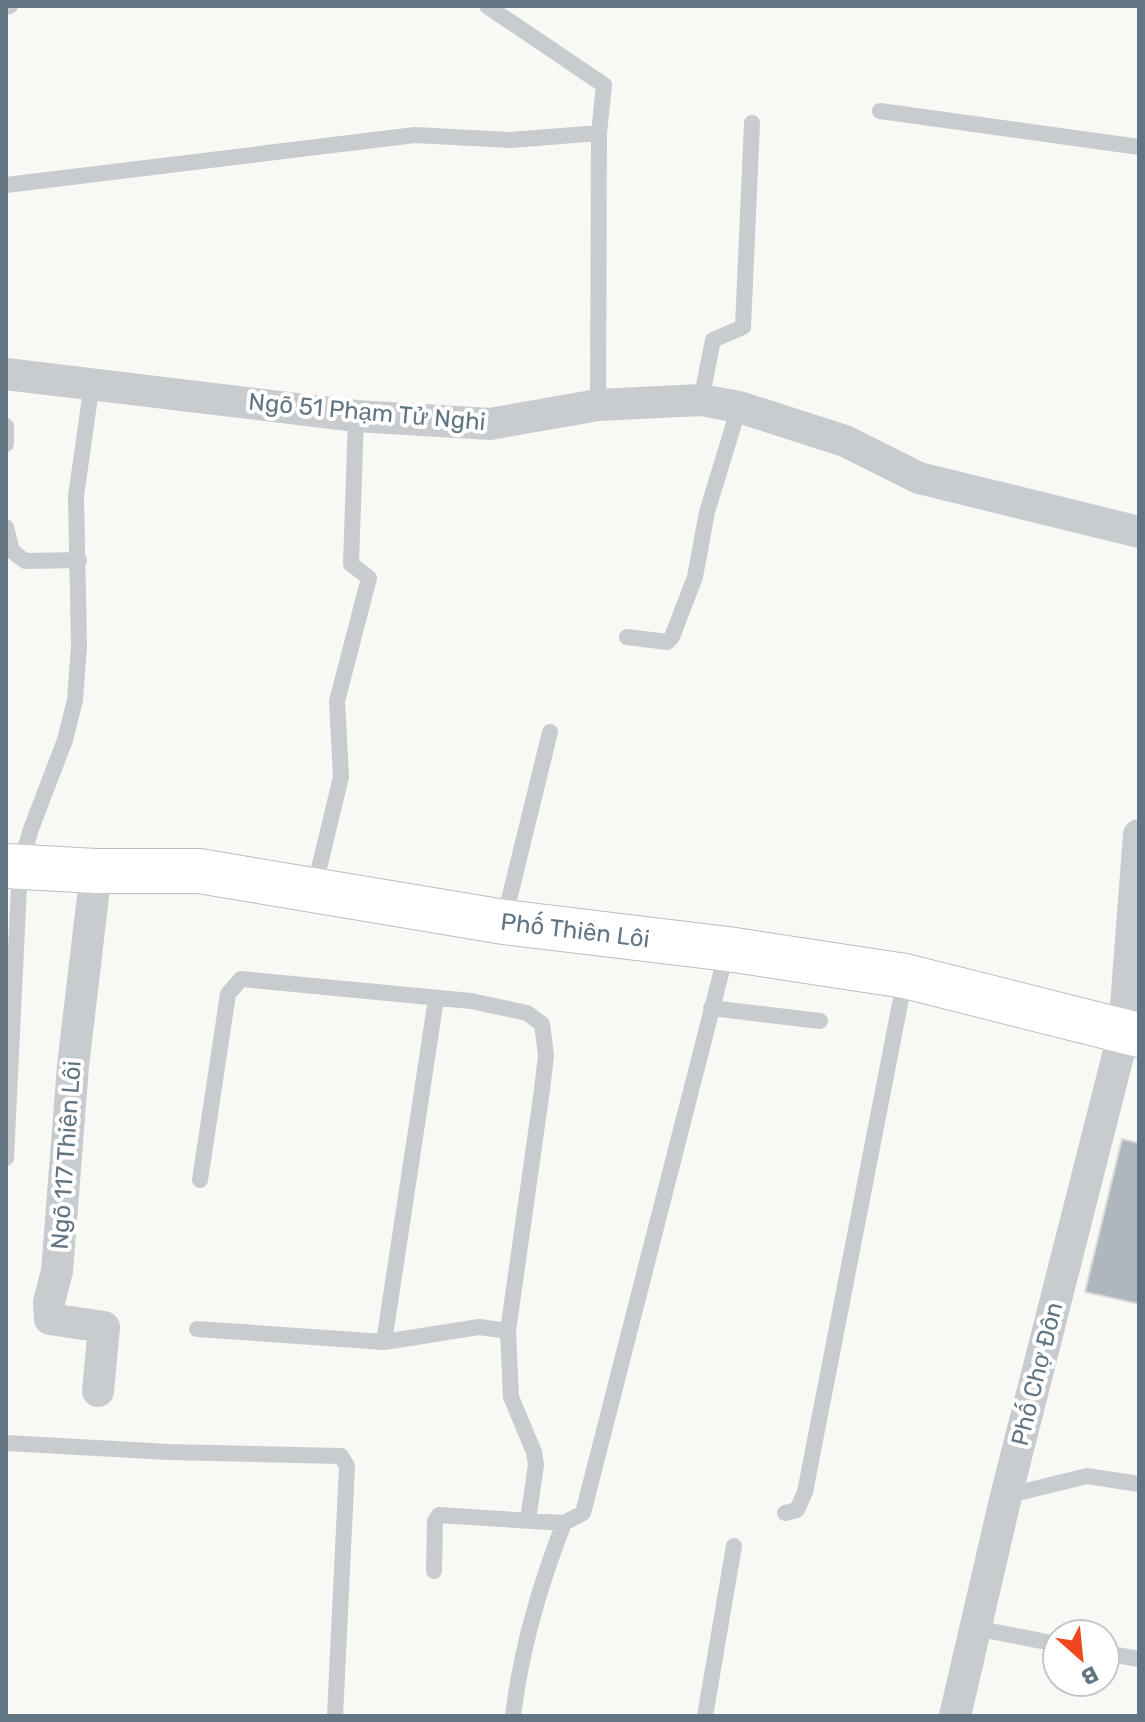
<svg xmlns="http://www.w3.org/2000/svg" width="1145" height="1722" font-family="Rubik,sans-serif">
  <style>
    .building { fill: #aeb7bd; stroke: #dadad8; stroke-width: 2 }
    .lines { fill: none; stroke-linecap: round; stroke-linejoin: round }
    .secondary-casing { stroke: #b8bec2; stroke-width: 46 }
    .lane { stroke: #c8cccf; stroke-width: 16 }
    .street { stroke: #c8cccf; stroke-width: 32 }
    .secondary { stroke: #fff; stroke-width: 44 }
    .labels { text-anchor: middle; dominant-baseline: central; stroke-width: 8; stroke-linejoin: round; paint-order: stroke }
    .street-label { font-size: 24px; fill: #617583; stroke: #fff }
  </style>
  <rect width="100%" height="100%" fill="#f8f8f5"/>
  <path class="building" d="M1122,1139l17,4v161l-54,-12z"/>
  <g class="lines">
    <defs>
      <g id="secondary">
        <path id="s1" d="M6,866l90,5h103l305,51 224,27 177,27 234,59"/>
      </g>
    </defs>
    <use href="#secondary" class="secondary-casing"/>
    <path class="lane" d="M487,6l117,79 -5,48 -1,272
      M6,7l4,-1
      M880,111l259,36
      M6,185l409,-50 96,5 88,-7
      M701,400l12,-60 30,-13 9,-204
      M6,426v18
      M6,527l6,24 13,10 54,-1
      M627,637l40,5 5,-5 23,-60 12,-65 32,-105
      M314,889l27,-112 -4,-76 32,-123 -18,-14 5,-148
      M504,920l46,-188
      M711,1008l109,13
      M6,1158l14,-292 11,-37 34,-89 10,-40 4,-54 -3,-150 16,-113
      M197,1329l187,13 95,-15 29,4 34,-241 4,-35 -4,-31 -15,-11 -56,-12 -230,-22 -13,15 -28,186
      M508,1331l3,66 23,55 2,13 -8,55
      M384,1342l52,-343
      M6,1443l163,9 172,4 6,10 -12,250
      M1006,1496l81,-20 52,8
      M785,1513l12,-3 8,-18 100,-514
      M434,1571l1,-50 4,-6 125,8 19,-10 144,-563
      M975,1628l82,16
      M1105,1653l34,6
      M513,1716c8,-68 26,-129 51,-193
      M705,1716l29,-170"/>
    <path class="street" d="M6,374l350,42 134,8 108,-19 103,-5 38,7 106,34 74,37 220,54
      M96,871l-23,195 -16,205 -8,31 1,17 54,8 -6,64
      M955,1716l51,-220 118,-464 15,-197"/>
    <use href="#secondary" class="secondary"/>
  </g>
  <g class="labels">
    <g class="street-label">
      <text transform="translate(367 412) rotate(5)">Ngõ 51 Phạm Tử Nghi</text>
      <text stroke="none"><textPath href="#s1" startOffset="574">Phố Thiên Lôi</textPath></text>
      <text transform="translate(66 1155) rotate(-86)">Ngõ 117 Thiên Lôi</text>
      <text transform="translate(1037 1374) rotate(-76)">Phố Chợ Đôn</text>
    </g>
  </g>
  <rect width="1145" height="1722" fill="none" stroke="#617583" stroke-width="16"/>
  <g transform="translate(1081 1658) rotate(153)"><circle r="38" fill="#ffffff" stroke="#c0c8cd" stroke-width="2"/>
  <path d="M0-6L14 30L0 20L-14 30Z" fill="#ef471e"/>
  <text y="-12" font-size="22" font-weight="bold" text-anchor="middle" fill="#617583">B</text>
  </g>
</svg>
